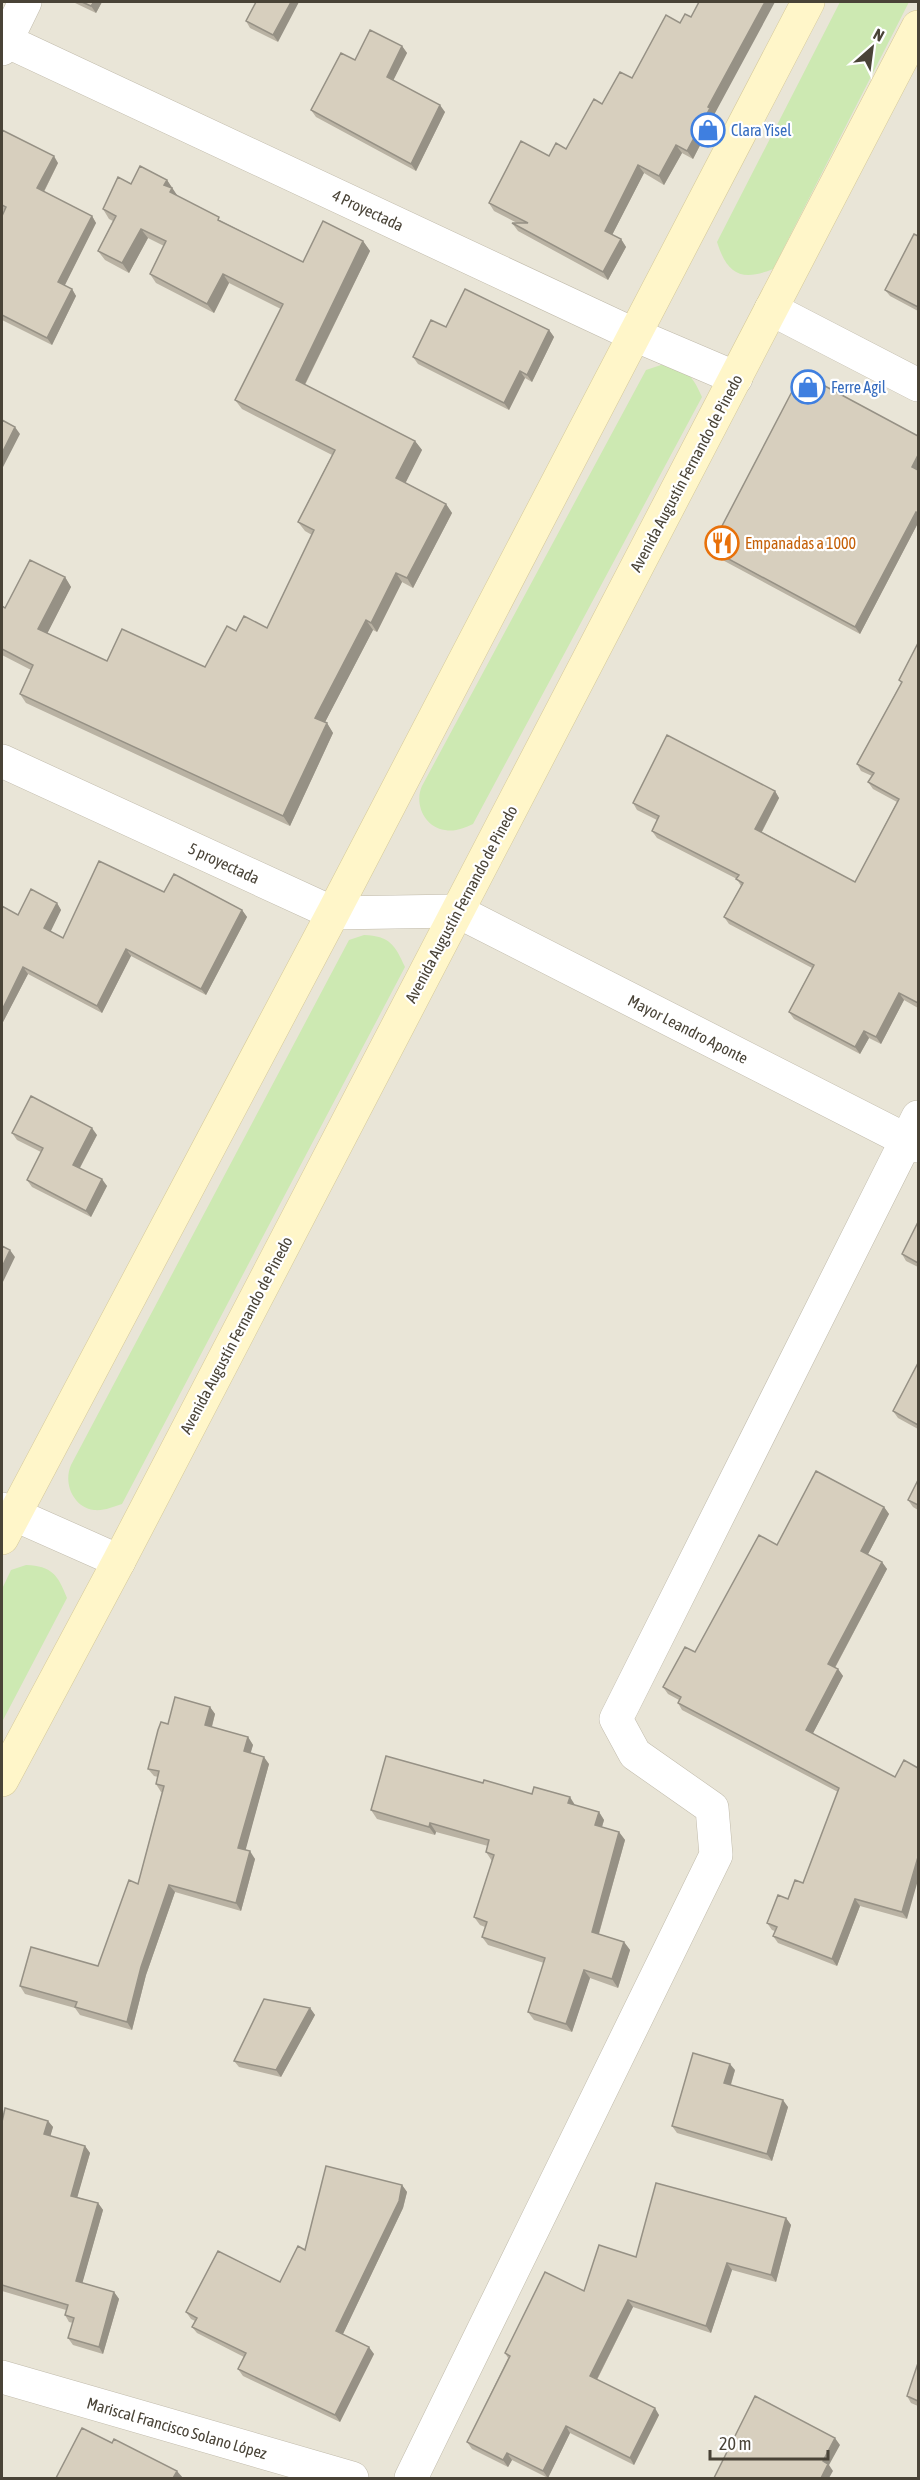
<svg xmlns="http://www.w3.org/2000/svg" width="920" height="2480" font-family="'Asap Condensed',sans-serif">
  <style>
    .residential { fill: #e9e5d7 }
    .green { fill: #cde9b2 }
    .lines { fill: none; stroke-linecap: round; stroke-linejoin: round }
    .street-casing { stroke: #c1bbab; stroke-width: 34 }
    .secondary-casing { stroke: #d5c999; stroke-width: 34 }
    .street { stroke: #fff; stroke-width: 33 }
    .secondary { stroke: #fff6c9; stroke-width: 33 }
    .wall { fill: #b9b2a3 }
    .shaded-wall { fill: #969185 }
    .building { fill: #d7cfbe; stroke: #969185; stroke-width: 1.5 }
    .labels { text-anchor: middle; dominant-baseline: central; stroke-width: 4.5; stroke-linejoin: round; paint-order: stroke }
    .shop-label { font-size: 16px; fill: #366cbe; stroke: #fff; text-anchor: start }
    .street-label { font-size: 16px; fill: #494337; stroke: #fff }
    .food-label { font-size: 16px; fill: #c56008; stroke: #fff; text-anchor: start }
  </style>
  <rect width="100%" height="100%" fill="#f5f2e9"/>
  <path class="residential" d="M2,2h916v2476h-916z"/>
  <path class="green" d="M840,2h69l-136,267c-32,13 -46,5 -56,-27z
    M661,365c24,1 32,11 41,32l-229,427c-9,4 -18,8 -28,6 -21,-3 -31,-27 -23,-44l224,-416z
    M364,935c26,1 31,10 41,32l-283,537c-9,3 -18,7 -28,6 -21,-3 -31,-27 -23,-45l278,-525z
    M26,1565c26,1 32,10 41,33l-65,124v-133l9,-19z"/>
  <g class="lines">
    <defs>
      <path id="street" d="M2,39l633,296 101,43
        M2,49l23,-47
        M771,309l147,76
        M2,761l331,152 124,-2 461,235
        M2,1509l117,52
        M2,2377l350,101
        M411,2478l305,-623 -4,-47 -77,-54 -19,-35 302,-602"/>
      <path id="secondary" d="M2,1538l331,-625 475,-911
        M2,1780l117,-219 799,-1534"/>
    </defs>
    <use href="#street" class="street-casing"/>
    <use href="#secondary" class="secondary-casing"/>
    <use href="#street" class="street"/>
    <use href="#secondary" class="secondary"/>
  </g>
  <path class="wall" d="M73,2h29l-6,11z
    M256,2l22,40 -28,-14 -4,-7z
    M402,46l5,7 -14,27 52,32 -29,59 -100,-54 -5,-7 44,-50z
    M632,78l82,37 1,1 -22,43 -11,-6 -18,32 -20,-12 -32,62 9,4 5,8 -18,33 -90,-49 -6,-8h5l-23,-12 -5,-8 60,-47 17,-7 36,-45z
    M2,130l56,33 -14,29 48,24 4,7 -32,63 8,3 4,7 -24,49 -50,-25v-105l2,-4 -2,-1z
    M167,180l10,16 46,26 80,40 60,-21 7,10 -65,134 110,56 7,9 -17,33 41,21 6,9 -39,75 -11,-6 -25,50 -4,-2 -48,92 2,1 6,10 -43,93 -264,-123 -6,-9 11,-24 -29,-15v-49l3,2 60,-31 6,10 -24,46 60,28 98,6 31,-36 31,-3 45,-93 -7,-4 -7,-9 34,-67 -90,-46 -7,-9 46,-91 -52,-26 -15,30 -58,-30 -6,-9 14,-28 -16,-8 -19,35 -24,-13 -7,-9 15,-30 -4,-2 -6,-10 28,-25z
    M918,236v75l-28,-15 -5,-6z
    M446,327l103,3 5,7 -22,45 -7,-4 -16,32 -91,-46 -5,-7z
    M918,436v87l-58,111 -145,-78 -5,-7z
    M918,643v365l-14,-8 -23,44 -12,-6 -9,16 -66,-35 -5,-7 23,-44 -83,-44 -5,-7 17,-31 -4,-7 -80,-41 -5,-7 5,-11 -20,-10 -4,-7 142,-12 4,7 -17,34 93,50 42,-80 -24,-13 -5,-7 4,-6 -11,-5 -4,-7 44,-81 -2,-3z
    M164,892l78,18 5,7 -41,78 -75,-39 -29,57 -74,-39 -25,48 -1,-1v-115l16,9 39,-12 4,7 -11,21 13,7z
    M12,1133l85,2 -17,33 27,18 -16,31 -59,-30 -5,-7 14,-28 -24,-12z
    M918,1222v45l-12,-6 -4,-7z
    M918,1363v66l-20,-11 -5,-7z
    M918,1480v30l-5,-3 -5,-7z
    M884,1507l5,7 -21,40 14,8 5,7 -52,99 3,1 5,7 -30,57 94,186 -47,-13 -23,60 -59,-23 -5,-7 2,-5 -3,-1 -5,-7 36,-40 35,-91 -156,-82 -4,-7 1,-3 -11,-6 -5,-7 32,-35 82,-107z
    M210,1707l5,7 -3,13 36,10 5,8 -3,8 19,11 -24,86 10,9 -14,52 -66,-19 -29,83 -14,55 -52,-15 -5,-7 -50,-14 -5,-8 78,-20 40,-82 24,-92h-1l-5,-8 2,-7 -4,-1 -6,-7 20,-45z
    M575,1805l24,7 5,8 -2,7 17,5 6,8 -26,94 25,8 6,8 -12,38 -28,-10 -18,54 -38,-12 -6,-8 16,-49 -56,-18 -6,-8 3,-10 -5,-2 -6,-8 18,-56 -6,-9 2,-6 -52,-14 -1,3 -58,-16 -6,-9z
    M310,2008l5,7 -34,62 -42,-10 -5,-6z
    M735,2070l-4,15 57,22 -16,54 -95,-28 -5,-7z
    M48,2121l5,6 -3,9 35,10 5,7 -13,44 21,6 5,7 -21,73 32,9 5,7 -16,55 -30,-9 -5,-7 5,-15 -4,-1 -4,-7 1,-5 -64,-19v-169z
    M402,2185l5,7 -4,16 -60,126 31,20 -34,68 -97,-46 -5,-7 6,-12 -47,-24 -5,-6 3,-6 -4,-2 -5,-7 94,-30z
    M786,2218l5,7 -15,57 -44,-12 -21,63 -78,-26 -36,73 62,35 -25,50 -64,-32 -22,45 -36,-18 -4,7 -36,-18 -5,-7 41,-84 -3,-5 79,-62 52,-34z
    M918,2363v43l-7,-3 -4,-7z"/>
  <path class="shaded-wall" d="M94,2h8l-6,11 -5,-7z
    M291,2h8l-21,40 -5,-7z
    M765,2h10l-61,113 1,1 -22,43 -6,-8 21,-44z
    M402,46l5,7 -15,30 -5,-6z
    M440,105l5,7 -29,59 -5,-7z
    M676,145l6,8 -18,32 -5,-9z
    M54,156l4,7 -16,32 -5,-7z
    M638,165l6,8 -34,66 -5,-8z
    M167,180l12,18 -2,3 -13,-16z
    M92,216l4,7 -33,66 -5,-7z
    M141,229l7,9 -19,35 -7,-10z
    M621,239l5,8 -18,33 -5,-8z
    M363,241l7,10 -68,139 -6,-10z
    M223,274l6,9 -15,30 -7,-9z
    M72,289l4,7 -24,49 -5,-7z
    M549,330l5,7 -22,45 -5,-7z
    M520,371l5,7 -16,32 -5,-7z
    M15,427l5,7 -18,35v-16z
    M415,441l7,9 -19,38 -7,-10z
    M918,455v16l-6,-4z
    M446,504l6,9 -39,75 -6,-10z
    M916,512l2,3v8l-58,111 -5,-7z
    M396,573l6,9 -25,50 -6,-9z
    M65,577l6,10 -26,51 -7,-9z
    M366,620l7,10 -51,98 -7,-10z
    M327,723l6,10 -43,93 -7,-10z
    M775,791l4,7 -19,37 -5,-6z
    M57,903l4,7 -12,25 -5,-7z
    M242,910l5,7 -41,78 -5,-6z
    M126,949l5,7 -29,57 -5,-7z
    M23,967l5,7 -25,48 -1,-2v-10z
    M899,993l5,7 -23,44 -5,-7z
    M864,1031l5,7 -9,16 -5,-7z
    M92,1128l5,7 -19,36 -5,-6z
    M102,1179l5,7 -16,31 -5,-6z
    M10,1250l5,7 -13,27v-17z
    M884,1507l5,7 -23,44 -5,-7z
    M882,1562l5,7 -54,102 -5,-7z
    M838,1669l5,7 -32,61 -5,-7z
    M210,1707l5,7 -5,19 -5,-8z
    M248,1737l5,8 -4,14 -5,-8z
    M264,1757l5,7 -25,92 -6,-8z
    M570,1797l5,8 -7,-2z
    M599,1812l5,8 -4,13 -5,-8z
    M430,1823l6,9 -1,3 -6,-8z
    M619,1832l6,8 -28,100 -5,-8z
    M250,1851l5,8 -14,52 -5,-8z
    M918,1857v23l-11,39 -5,-7z
    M169,1885l6,7 -29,83 -14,55 -5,-8 14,-55z
    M855,1899l5,7 -23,60 -5,-7z
    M624,1942l6,8 -12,38 -6,-9z
    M584,1970l6,8 -18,54 -6,-8z
    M310,2008l5,7 -34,62 -5,-7z
    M730,2064l5,6 -6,20 -5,-7z
    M783,2100l5,7 -16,54 -5,-7z
    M48,2121l5,6 -4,14 -5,-7z
    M85,2146l5,7 -14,49 -5,-6z
    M402,2185l5,7 -4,16 -62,130 -5,-7z
    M98,2203l5,7 -22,78 -5,-7z
    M786,2218l5,7 -15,57 -5,-7z
    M727,2263l5,7 -21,63 -5,-7z
    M114,2292l5,7 -16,55 -4,-7z
    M628,2300l5,7 -38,76 -5,-7z
    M369,2347l5,7 -34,68 -5,-7z
    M655,2408l4,7 -25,50 -4,-7z
    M566,2426l4,7 -22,45 -5,-7z
    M835,2438l5,7 -11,20 4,6 -4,7h-8l2,-17z
    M507,2453l5,7 -4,7 -5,-7z
    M177,2471l6,7h-10z"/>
  <path class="building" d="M82,2h12l-3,4z
    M256,2h35l-18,33 -27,-14z
    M699,2h66l-57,105 2,1 -23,43 -11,-6 -17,31 -21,-11 -33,66 16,8 -18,33 -91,-49h16l-39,-20 32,-62 28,15 7,-13 10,6 28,-50 8,5 18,-32 12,6 34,-63 14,8 5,-9 6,3z
    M370,30l32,16 -15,31 53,28 -29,59 -100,-54 30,-57 14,7z
    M2,130l52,26 -17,32 55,28 -34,66 14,7 -25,49 -45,-23v-99l4,-9 -4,-2z
    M140,166l27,14 -3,5 8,3 -2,4 49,25 -1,3 85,42 20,-41 40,20 -67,139 119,61 -19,37 50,26 -39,74 -11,-5 -25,50 -5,-3 -51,98 12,5 -44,93 -263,-122 13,-29 -31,-16v-43l3,2 25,-48 35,17 -27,52 69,32 15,-32 83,38 22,-41 9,5 8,-15 23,12 47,-98 -16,-8 37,-72 -100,-50 48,-96 -60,-30 -16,30 -57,-30 16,-33 -25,-12 -19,34 -24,-12 18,-35 -13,-7 15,-32 13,7z
    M914,234l4,2v71l-33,-17z
    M465,289l84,41 -22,45 -7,-4 -16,32 -91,-46 18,-37 15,7z
    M810,378l108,58v19l-6,12 6,3v43l-2,-1 -61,115 -145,-78 87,-167z
    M2,420l13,7 -13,26z
    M918,643v360l-19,-10 -23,44 -12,-6 -9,16 -66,-35 25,-47 -90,-48 19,-34 -7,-4 3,-4 -87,-44 7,-15 -26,-13 34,-68 108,56 -20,38 100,53 44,-83 -31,-17 6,-9 -17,-9 45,-82 -3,-2z
    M99,861l65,31 10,-18 68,36 -41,79 -75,-40 -29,57 -74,-39 -21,43v-104l16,9 13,-26 26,14 -13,25 19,10z
    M31,1096l61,32 -19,37 29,14 -16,32 -59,-31 16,-32 -31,-15z
    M918,1222v41l-16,-9z
    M2,1246l8,4 -8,17z
    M918,1363v62l-25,-14z
    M816,1471l68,36 -23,44 21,11 -54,102 10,5 -32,61 89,47 9,-17 14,8v89l-16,55 -47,-13 -23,60 -59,-23 4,-9 -10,-4 11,-28 10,4 7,-19 8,3 36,-95 -161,-85 3,-6 -18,-10 22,-40 10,5 64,-117 18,10z
    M918,1480v25l-10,-5z
    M175,1697l35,10 -5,18 43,12 -4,14 20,6 -26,91 12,3 -14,52 -67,-18 -28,82 -14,55 -52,-15 2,-5 -57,-16 11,-39 67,19 31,-86 9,4 26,-98 -8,-2 3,-13 -11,-2 10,-39 3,-8 7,2z
    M386,1756l97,27 1,-3 48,14 2,-7 36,10 -2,6 31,9 -4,13 24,7 -27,100 32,10 -12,37 -28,-9 -18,54 -38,-12 17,-54 -63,-21 5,-15 -13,-5 20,-62 -8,-3 3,-12 -59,-17 -1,4 -58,-17z
    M264,1999l46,9 -34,62 -42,-9z
    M693,2053l37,11 -6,19 59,17 -16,54 -95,-28z
    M5,2108l43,13 -4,13 41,12 -14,50 27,7 -22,78 38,11 -15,55 -31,-9 6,-20 -9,-3 3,-10 -66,-20v-163z
    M326,2166l76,19 -3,16 -63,130 33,16 -34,68 -97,-46 8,-16 -54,-26 5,-9 -11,-6 32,-61 62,31 18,-36 7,4z
    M656,2183l130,35 -15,57 -44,-12 -21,63 -78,-26 -38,76 65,32 -25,50 -64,-32 -23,45 -36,-18 -4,7 -36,-18 43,-86 -5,-3 40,-81 39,19 15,-46 37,12z
    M918,2363v38l-11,-5z
    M755,2396l80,42 -12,23 5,3 -7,14h-107z
    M82,2428l30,15 2,-4 63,32 -4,7h-117z"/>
  <defs>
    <symbol id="shop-ring" viewBox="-11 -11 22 22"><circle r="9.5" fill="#fff" stroke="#3f7fe0" stroke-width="1.5"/><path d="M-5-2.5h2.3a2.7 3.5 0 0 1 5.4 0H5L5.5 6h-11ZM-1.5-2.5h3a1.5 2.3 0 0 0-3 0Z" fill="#3f7fe0"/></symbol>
    <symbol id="restaurant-ring" viewBox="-11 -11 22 22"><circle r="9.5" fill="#fff" stroke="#e8710a" stroke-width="1.5"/><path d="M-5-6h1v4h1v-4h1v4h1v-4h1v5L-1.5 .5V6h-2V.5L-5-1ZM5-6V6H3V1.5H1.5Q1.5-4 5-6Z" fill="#e8710a"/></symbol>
  </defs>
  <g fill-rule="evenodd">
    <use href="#shop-ring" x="689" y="111" width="38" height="38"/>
    <use href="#shop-ring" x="789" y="368" width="38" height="38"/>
    <use href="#restaurant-ring" x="703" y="524" width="38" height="38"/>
  </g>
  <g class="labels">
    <g class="shop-label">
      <text x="731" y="130">Clara Yisel</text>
      <text x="831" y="387">Ferre Agil</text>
    </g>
    <g class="street-label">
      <text transform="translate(368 210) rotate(25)">4 Proyectada</text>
      <text transform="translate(686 473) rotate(-62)">Avenida Augustín Fernando de Pinedo</text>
      <text transform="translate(224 863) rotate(25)">5 proyectada</text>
      <text transform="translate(461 904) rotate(-62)">Avenida Augustín Fernando de Pinedo</text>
      <text transform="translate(688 1029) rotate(27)">Mayor Leandro Aponte</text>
      <text transform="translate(236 1335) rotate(-62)">Avenida Augustín Fernando de Pinedo</text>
      <text transform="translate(177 2428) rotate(16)">Mariscal Francisco Solano López</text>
    </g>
    <g class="food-label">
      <text x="745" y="543">Empanadas a 1000</text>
    </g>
  </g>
  <rect width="920" height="2480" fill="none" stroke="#494337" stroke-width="6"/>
  <g transform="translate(872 48) rotate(28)" stroke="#ffffff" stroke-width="4.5" paint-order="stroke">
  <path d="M0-4.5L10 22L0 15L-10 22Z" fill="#494337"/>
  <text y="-9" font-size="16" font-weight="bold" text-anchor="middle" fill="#494337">N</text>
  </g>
  <path d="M710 2450v9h118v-9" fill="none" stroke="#494337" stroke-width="3"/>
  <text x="719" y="2450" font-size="18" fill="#494337" stroke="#ffffff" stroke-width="4.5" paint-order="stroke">20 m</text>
</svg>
